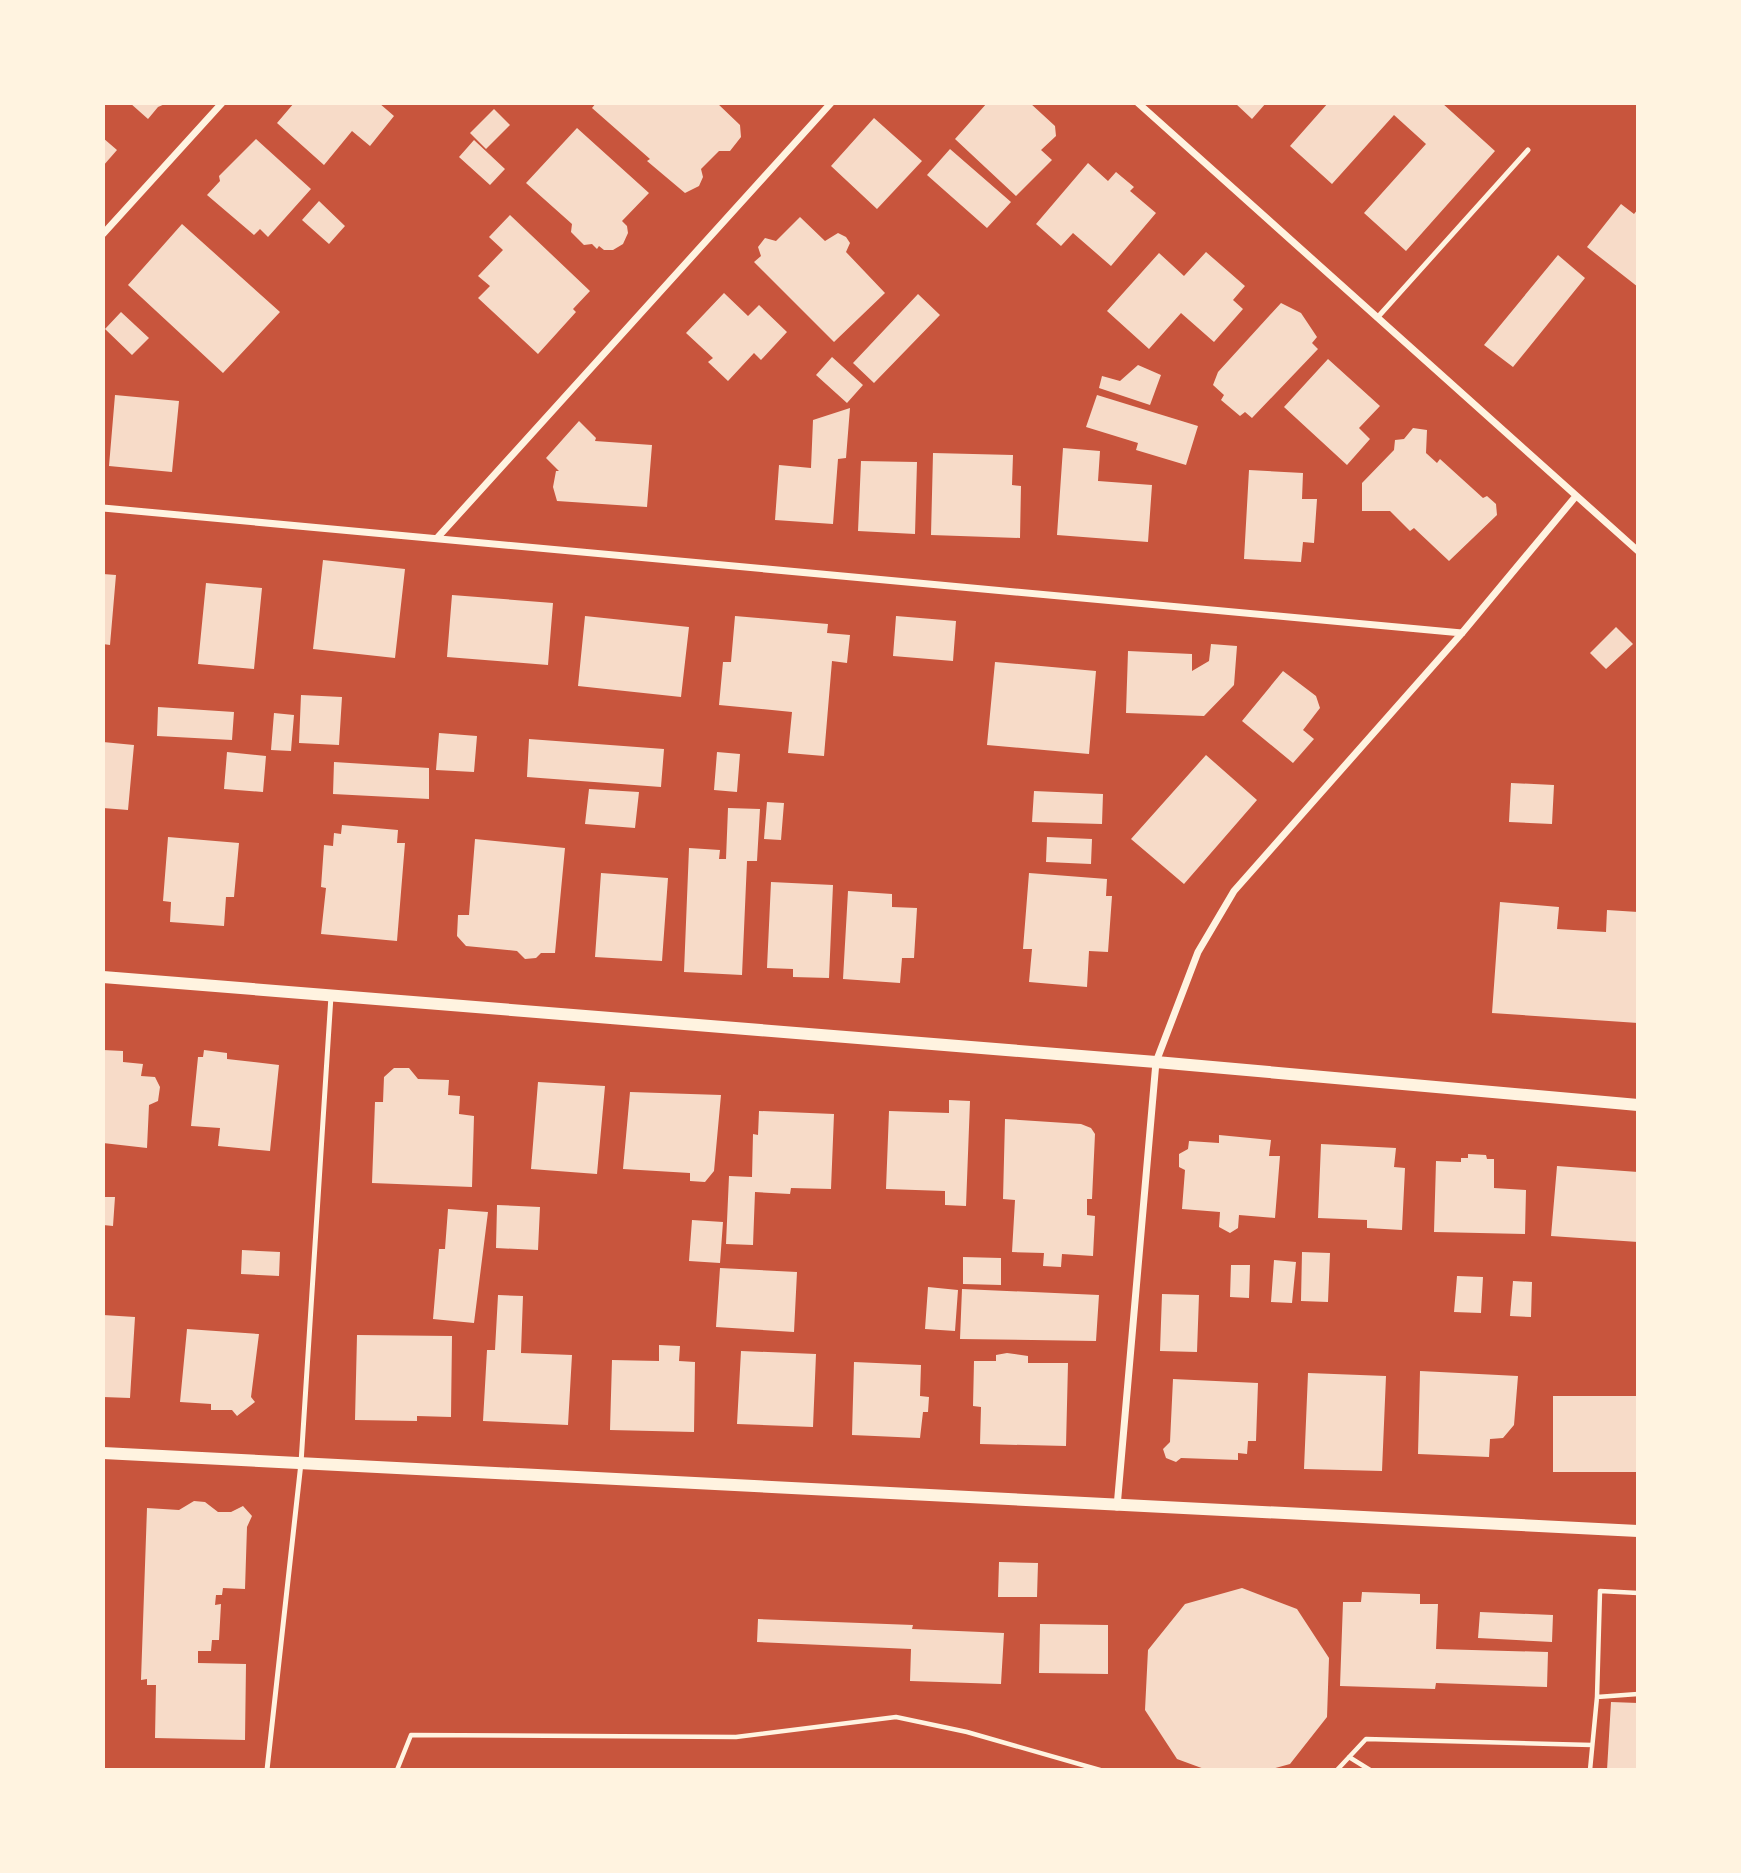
<svg xmlns="http://www.w3.org/2000/svg" width="1741" height="1873" font-family="'Exo 2',sans-serif">
  <style>
    .building { fill: #f7dbc8 }
    .lines { fill: none; stroke-linecap: round; stroke-linejoin: round }
    .path { stroke: #fff3e0; stroke-width: 4.5 }
    .service { stroke: #fff3e0; stroke-width: 5 }
    .minor { stroke: #fff3e0; stroke-width: 7 }
    .tertiary { stroke: #fff3e0; stroke-width: 12 }
  </style>
  <rect width="100%" height="100%" fill="#c8553d"/>
  <path class="building" d="M130,103h37l-9,4 -10,12z
    M294,103h85l15,13 -24,30 -18,-15 -28,34 -47,-42z
    M596,103h121l23,22 1,12 -11,14h-11l-18,18 2,8 -4,9 -14,7 -38,-32 3,-2 -58,-51z
    M987,103h43l25,23 1,10 -15,14 11,10 -36,36 -61,-57z
    M1235,103h31l-14,16z
    M1328,103h114l53,48 -89,100 -42,-38 62,-69 -32,-29 -62,69 -42,-38z
    M494,109l16,16 -24,24 -16,-16z
    M874,118l48,43 -45,48 -46,-43z
    M577,128l72,65 -27,28 5,5 1,7 -5,11 -10,6h-9l-5,-4 -2,3 -5,-5 -8,1 -13,-13 1,-8 -46,-41z
    M103,138l14,12 -14,16z
    M256,139l55,50 -43,48 -8,-8 -6,6 -47,-40 13,-14 -1,-5z
    M474,140l31,29 -15,16 -31,-28z
    M950,149l61,53 -24,26 -60,-53z
    M1088,163l20,18 8,-9 18,15 -4,4 26,22 -45,53 -38,-33 -12,13 -25,-22z
    M319,201l26,25 -16,18 -27,-24z
    M1621,204l13,10 4,-5v78l-51,-40z
    M510,215l80,76 -17,18 3,3 -38,42 -60,-56 12,-12 -12,-10 25,-26 -14,-13z
    M800,217l25,24 13,-8 8,4 4,6 -4,9 39,41 -51,49 -80,-80 7,-6 -3,-9 7,-9 11,3z
    M182,224l98,88 -57,61 -95,-88z
    M1206,252l39,34 -12,14 10,9 -29,33 -33,-29 -32,36 -42,-38 52,-58 25,23z
    M1558,255l27,23 -72,89 -29,-22z
    M724,293l24,23 11,-11 28,27 -26,28 -7,-7 -26,28 -20,-19 5,-4 -27,-25z
    M918,294l22,21 -66,68 -21,-20z
    M1281,303l20,10 16,24 -5,6 6,6 -66,69 -7,-6 -5,4 -19,-16 3,-5 -11,-10 5,-13z
    M121,312l28,26 -17,17 -27,-26z
    M832,357l31,28 -16,18 -31,-28z
    M1328,359l52,47 -21,22 11,11 -23,26 -63,-58z
    M1138,365l23,10 -11,30 -51,-17 3,-12 18,5z
    M115,395l64,6 -7,71 -63,-6z
    M1097,395l101,31 -12,39 -50,-15 2,-7 -52,-16z
    M850,408l-4,50 -8,1 -5,65 -58,-4 4,-55 32,3 2,-48z
    M579,421l17,17 -1,3 57,4 -5,62 -90,-6 -4,-14 3,-16h3l-13,-13z
    M1413,428l14,2 -1,23 11,10 3,-4 43,39 4,-2 9,8 1,11 -48,46 -35,-33 -4,3 -20,-20h-28v-28l32,-33 1,-10 9,-1z
    M1063,448l37,3 -2,30 54,4 -4,57 -91,-7z
    M933,453l80,2 -1,30 9,1 -1,52 -89,-3z
    M861,461l56,1 -2,72 -57,-3z
    M1249,470l54,3 -1,26h15l-3,44 -11,-1 -2,20 -57,-3z
    M323,560l82,9 -10,89 -82,-9z
    M103,574l13,1 -6,70 -7,-1z
    M206,583l56,5 -8,81 -56,-5z
    M452,595l101,8 -5,62 -101,-8z
    M585,616l104,11 -8,70 -103,-11z
    M735,616l93,8 -1,9 23,2 -3,28 -15,-2 -8,95 -36,-3 4,-41 -73,-7 4,-43h8z
    M896,616l60,5 -3,40 -60,-5z
    M1616,627l17,17 -27,25 -16,-16z
    M1211,644l26,2 -3,39 -30,31 -78,-3 2,-62 64,3v17l17,-10z
    M995,662l101,9 -7,83 -102,-9z
    M1283,671l33,25 4,12 -17,22 11,9 -21,24 -51,-42z
    M301,695l41,2 -3,48 -40,-2z
    M158,707l76,5 -2,28 -75,-4z
    M274,713l20,2 -3,36 -20,-1z
    M439,733l38,3 -3,36 -38,-2z
    M529,739l135,10 -3,38 -134,-10z
    M103,742l31,3 -6,65 -25,-2z
    M227,752l39,4 -3,36 -39,-3z
    M717,752l23,2 -3,38 -23,-2z
    M1206,755l51,45 -73,84 -53,-45z
    M334,762l95,6v31l-96,-5z
    M1511,783l43,2 -2,39 -43,-2z
    M589,789l50,3 -4,36 -50,-4z
    M1034,791l69,3 -1,30 -70,-2z
    M767,802l17,1 -3,37 -17,-1z
    M728,808l32,1 -3,52h-10l-5,114 -58,-3 5,-124 31,2 -1,9h7z
    M342,825l56,5 -1,13h8l-8,98 -76,-7 5,-46 -5,-1 3,-42 9,1 1,-13 7,1z
    M168,837l71,6 -5,54h-8l-2,29 -54,-4 1,-20 -8,-1z
    M1047,837l45,2 -1,25 -45,-2z
    M475,839l90,9 -10,105h-14l-5,5 -11,1 -8,-8 -51,-5 -9,-10 1,-21h11z
    M601,873l67,5 -6,83 -67,-4z
    M1029,873l78,6 -1,17h6l-4,56 -19,-1 -2,36 -58,-5 3,-33h-9z
    M771,882l62,3 -4,93 -36,-1v-8l-26,-1z
    M848,891l44,3v13l25,1 -3,50h-12l-2,25 -57,-4z
    M1500,902l59,5 -2,22 49,3 1,-22 31,2v111l-146,-10z
    M103,1050l20,1v11l20,2 -2,12 14,1 5,10 -2,14 -9,4 -2,43 -44,-5z
    M204,1050l23,3v6l52,6 -9,86 -52,-5 2,-18 -29,-2 7,-69h5z
    M394,1068h15l9,11 31,1 -1,15 12,1 -1,18 15,2 -2,71 -100,-4 3,-81h8l1,-25z
    M538,1082l67,4 -8,88 -66,-5z
    M630,1092l91,3 -7,76 -9,11 -15,-1v-8l-67,-4z
    M949,1100l21,1 -4,105 -21,-1v-14l-59,-2 3,-78 60,2z
    M759,1111l75,3 -3,75 -40,-1 -1,6 -35,-2 -2,53 -27,-1 3,-68 23,1 1,-43 5,1z
    M1005,1119l76,5 10,4 4,6 -3,65h-5v16l8,1 -2,40 -31,-2 -1,13 -18,-1 1,-13 -32,-1 3,-52 -12,-1z
    M1219,1135l52,5 -2,16h11l-5,62 -36,-3 -1,13 -8,5 -11,-6 1,-15 -38,-3 3,-39 -6,-3v-13l9,-5 1,-8 30,2z
    M1321,1144l75,4 -2,19 11,1 -3,62 -35,-2v-8l-49,-2z
    M1468,1154l18,1 1,4h7v29l32,2 -1,44 -91,-2 2,-71 25,1v-4h7z
    M1557,1166l81,6v70l-87,-6z
    M103,1197h12l-2,29 -10,-1z
    M497,1205l43,2 -2,43 -42,-2z
    M448,1209l40,3 -14,111 -41,-4 6,-70h6z
    M692,1220l31,2 -3,41 -31,-2z
    M242,1250l38,2 -1,24 -38,-2z
    M1302,1252l28,1 -2,49 -27,-1z
    M963,1257l38,1v27l-38,-1z
    M1274,1260l22,2 -4,41 -21,-1z
    M1231,1265h19l-1,33 -19,-1z
    M720,1268l77,4 -3,60 -78,-5z
    M1457,1276l26,1 -2,36 -27,-1z
    M1513,1281l19,1 -1,35 -21,-1z
    M928,1287l30,3 -3,41 -30,-2z
    M962,1289l137,6 -3,46 -136,-2z
    M1162,1294l37,1 -2,57 -37,-1z
    M498,1295l25,1 -2,57 51,2 -4,70 -85,-4 4,-71h8z
    M103,1315l32,2 -5,81 -27,-1z
    M187,1329l72,5 -8,63 4,5 -18,14 -5,-6h-21v-6l-31,-2z
    M357,1335l95,1 -1,81 -34,-1v5l-62,-1z
    M659,1345l21,1 -1,15 16,1 -1,70 -84,-2 2,-70 47,1z
    M741,1351l75,3 -3,73 -76,-3z
    M1007,1353l21,3v7h40l-2,83 -86,-2 1,-37 -8,-1 1,-45h22v-6z
    M854,1362l67,3 -1,31 9,1 -1,15h-5l-3,26 -68,-3z
    M1420,1371l98,5 -4,49 -11,13 -13,1 -1,18 -71,-3z
    M1308,1373l78,3 -4,95 -78,-2z
    M1173,1379l85,4 -2,58h-8l-1,13 -9,-1v7l-57,-2 -5,4 -10,-4 -3,-9 7,-7z
    M1553,1396h84l-1,76h-83z
    M194,1501l11,1 13,10h13l12,-6 9,10 -5,11 -2,62 -22,-1 -1,7h-6l-1,10 6,-1 -2,36h-7l-1,11h-13v12l48,1 -1,76 -90,-2 1,-53h-9v-6l-6,1 6,-172 32,2z
    M999,1562l39,1 -1,34h-39z
    M1242,1588l55,21 32,49 -2,59 -37,47 -22,6h-61l-30,-11 -32,-49 3,-60 37,-46z
    M1362,1592l58,2v10h18l-2,45 112,3 -1,35 -111,-4 -1,6 -95,-3 3,-84h18z
    M1480,1612l73,3 -1,27 -74,-4z
    M758,1619l155,6 -1,4 92,4 -3,51 -91,-3 1,-32 -154,-7z
    M1040,1624l68,1v49l-69,-1z
    M1611,1702l27,1v67h-31z"/>
  <g class="lines">
    <path class="path" d="M1597,1697l41,-3
      M1349,1757l21,13
      M397,1770l14,-35 325,2 160,-20 71,15 133,38
      M1337,1770l29,-31 226,6
      M1590,1770l7,-73 3,-106 38,2"/>
    <path class="service" d="M1377,318l151,-168
      M267,1770l34,-307 30,-467"/>
    <path class="minor" d="M1138,103l500,448
      M103,234l119,-131
      M103,508l1359,125
      M438,537l393,-434
      M1117,1507l39,-445 42,-110 36,-61 228,-258 114,-137"/>
    <path class="tertiary" d="M103,977l1053,85 482,43
      M103,1453l1535,78"/>
  </g>
  <rect width="1741" height="1873" fill="none" stroke="#fff3e0" stroke-width="210"/>
</svg>
